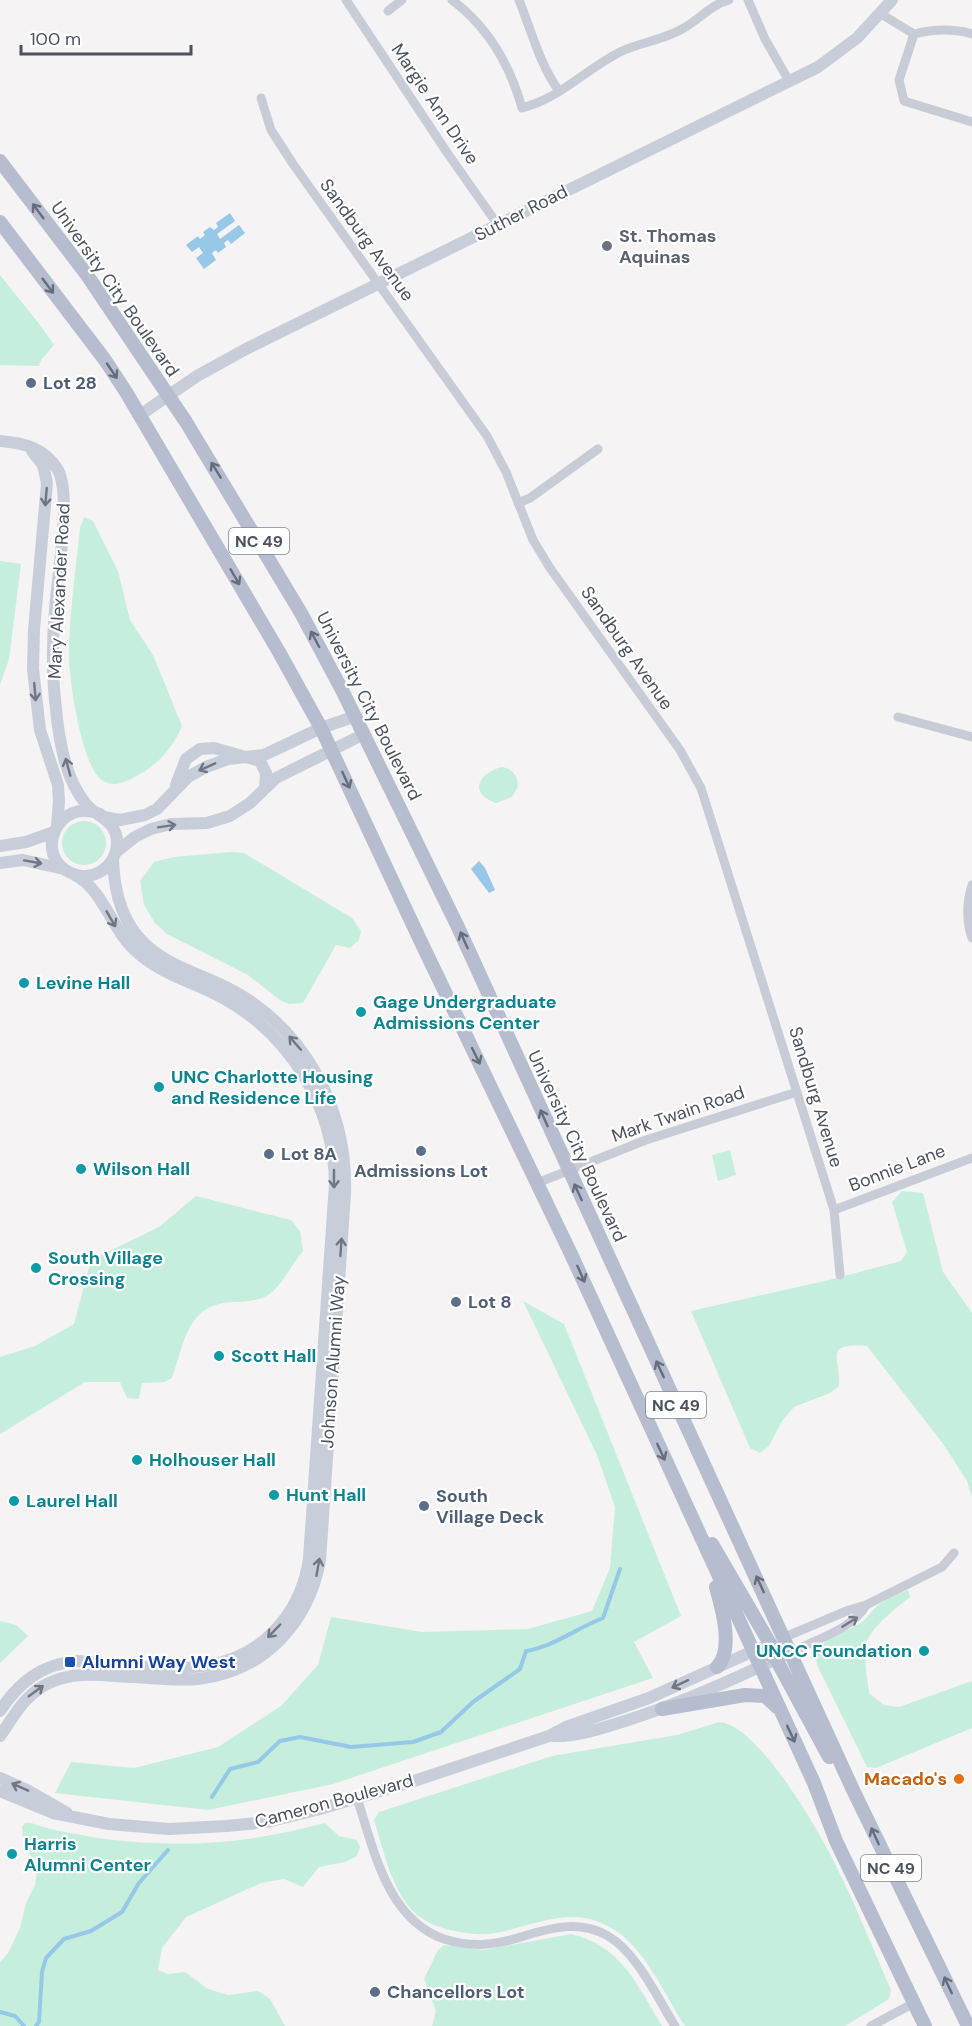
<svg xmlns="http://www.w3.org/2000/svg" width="972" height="2026" font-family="'DM Sans',sans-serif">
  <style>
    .green { fill: #c6eedc }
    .water { fill: #96c8e7 }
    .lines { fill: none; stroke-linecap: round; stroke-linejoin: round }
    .stream { stroke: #96c8e7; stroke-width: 4 }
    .street { stroke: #c8ccd6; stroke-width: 9 }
    .secondary { stroke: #c7cdd9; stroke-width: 12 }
    .primary { stroke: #b5bdcf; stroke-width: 14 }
    .oneway { stroke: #666d7b }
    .oneway2 { stroke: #707784 }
    .oneway3 { stroke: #707783 }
    .worship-dot { fill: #6b7280; stroke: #fff; stroke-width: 2 }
    .service-dot { fill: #5c6f8a; stroke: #fff; stroke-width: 2 }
    .culture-dot { fill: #0f9aa8; stroke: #fff; stroke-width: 2 }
    .transit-dot { fill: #1a4fb4; stroke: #fff; stroke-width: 2 }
    .food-dot { fill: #e8710a; stroke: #fff; stroke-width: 2 }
    .labels { text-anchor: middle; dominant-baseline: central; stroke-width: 4.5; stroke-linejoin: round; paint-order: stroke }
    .shield { fill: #fff; stroke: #81868f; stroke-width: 1.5 }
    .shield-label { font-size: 16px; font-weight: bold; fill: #4b525f }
    .street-label { font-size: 18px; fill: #4b525f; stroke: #fff }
    .worship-label { font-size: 18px; font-weight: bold; fill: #5b616d; stroke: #fff; text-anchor: start }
    .service-label { font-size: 18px; font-weight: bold; fill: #4e5e75; stroke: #fff; text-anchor: start }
    .culture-label { font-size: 18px; font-weight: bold; fill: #0d838f; stroke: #fff; text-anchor: start }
    .transit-label { font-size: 18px; font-weight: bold; fill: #164399; stroke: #fff; text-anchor: start }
    .food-label { font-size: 18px; font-weight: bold; fill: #c56008; stroke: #fff; text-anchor: end }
  </style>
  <rect width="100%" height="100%" fill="#f5f3f3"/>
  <path class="green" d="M0,275l40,50 14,20 -13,15 -2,6 -39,-1z
    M84,517l9,4 25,50 12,49 23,35 29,71c-11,26 -28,42 -53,54 -9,4 -17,6 -26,1 -21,-12 -34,-101 -34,-125 0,-43 7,-86 11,-128z
    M0,561l21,3 -12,95 -9,26z
    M501,767c11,1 16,8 17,19l-6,11 -16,6c-27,-9 -19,-29 5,-36z
    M62 843a22 22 0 1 1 44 0a22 22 0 1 1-44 0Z
    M230,852l14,1 108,65 9,13 -2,9 -9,8 -14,-3 -33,58 -14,1 -9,-4 -32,-25 -81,-41 -12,-11 -11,-18 -4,-24 14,-19 20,-5z
    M730,1150l6,25 -18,6 -6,-26z
    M902,1191l21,2 20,79 29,41v184l-5,-16 -23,-36 -77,-99c-45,-4 -26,13 -28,40l-9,7 -36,14 -12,14 -13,25 -9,7 -10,-5 -59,-137 138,-31 72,-19 6,-9 -15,-50z
    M196,1196l95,24 9,11 3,20c-10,11 -19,31 -31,41 -10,9 -26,10 -39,10 -47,2 -48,41 -61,76l-8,4 -22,1 -3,16 -12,-1 -7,-16h-35l-85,52v-77l35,-11 39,-22 17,-64 68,-33z
    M523,1301l41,23 117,292 -47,26 19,36 -320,106 -125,26 -153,-17 16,-31 63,6 84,-21 63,-41 37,-41 13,-48 91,15 106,-3 64,-18 18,-43 5,-61 -18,-52z
    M908,1590l2,7c-12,9 -39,31 -43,44 -4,17 0,36 2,52l15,12 15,2 73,-26v47l-96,40 -9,-1 -49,-100c-11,-27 28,-33 44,-45 5,-4 8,-9 13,-14 9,-8 21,-13 33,-18z
    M0,1621l16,4 12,11 -28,27z
    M719,1722c37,2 93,98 110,130 23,44 42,92 62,138l-2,9 -44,27h-160c-19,-29 -38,-73 -66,-93 -42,-31 -79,-9 -123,0 -16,3 -34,0 -50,-4 -11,-3 -23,-8 -32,-17 -22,-21 -31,-63 -40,-92l5,-8 173,-56 125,-21z
    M25,1823h6c23,8 44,11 67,15 81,11 148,6 227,-15l14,13 18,4 3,7 -3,9 -12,6 -26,5 -16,20 -19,-8 -23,4 -75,34 -24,31 -4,22 10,4 17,-2 23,17 20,6 30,-4 12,8 15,27h-285v-64l8,-9 12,-25 6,-25 9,-18 2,-14 -14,-32 -1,-12z
    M571,1934c51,12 66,51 91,92h-230l4,-15 -12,-32 14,-29 6,-5 39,5z"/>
  <path class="water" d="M230,213l5,8 -18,13 3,5 19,-14 6,8 -14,11 -3,-4 -4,3 2,4 -8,6 -2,-3 -4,3 4,7 -12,9 -8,-11 7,-5 -4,-6 -7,5 -6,-7 12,-9 2,3 5,-4 -2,-3 7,-5 4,3 4,-3 -2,-4z
    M479,861l6,7 10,22 -6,3 -18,-24z"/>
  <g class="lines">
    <path class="stream" d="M212,1797l18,-28 28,-7 22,-21 20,-4 51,10 62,-5 28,-10 32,-30 47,-33 6,-18c27,-4 51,-23 77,-33l17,-49
      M0,2012l15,4 9,10
      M36,2026l3,-4 3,-50 4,-14 18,-19 27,-8 31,-19 17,-29 29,-33"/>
    <path class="street" d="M346,0l102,154 50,71
      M452,0c36,27 58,65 70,108 39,-10 65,-40 100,-57 20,-9 41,-11 60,-22 17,-9 28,-24 47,-29
      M519,0c12,30 21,65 40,91
      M748,0l17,39 24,42
      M388,11l14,-11
      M881,14l33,20c20,-5 38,-6 58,0
      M914,34l-15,46 5,21 68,21
      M261,98l10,32 22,34 194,272 19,36 27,68 17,28 130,182 21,38 133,422 6,65
      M518,503l12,-5 68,-49
      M898,717l74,20
      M972,885c-6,19 -6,35 0,53
      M537,1183l109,-43 151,-48
      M834,1210l138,-52
      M785,1637l64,-27 17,-5 76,-38 12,-14
      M791,1652c24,-12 62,-23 75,-47
      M357,1798c17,52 30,121 87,141 28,9 53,6 80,-3 29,-9 57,-16 84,0 29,17 49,61 67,90
      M871,2026l43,-23"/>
    <path class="secondary" d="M140,415l57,-39 49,-27 572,-282 39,-29 35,-38
      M0,441c24,2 45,7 58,29 14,27 -1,107 -3,140 -3,33 -3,66 1,99 3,31 9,70 30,95 12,14 32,17 31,40 -1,23 -25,39 -46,29 -39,-17 -13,-77 29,-59
      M32,451l11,14 4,18 -13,147 -1,39 7,61 18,55 1,16 -2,25
      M176,785l10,-26 14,-10 14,-1 46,13 6,12 -1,15
      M104,817l16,3 25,-5 12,-6 31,-32 18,-10 22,-8 36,-4 57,-27 35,-12
      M0,846l26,-4 28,-10
      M116,852l19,-15 16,-8 20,-5 36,-1 23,-7 20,-13 26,-25 88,-44
      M0,863l23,-3 41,9
      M0,1711c19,-29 42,-47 77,-50 73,4 154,27 206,-40 14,-18 23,-40 26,-63l26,-374c-1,-78 -45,-150 -114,-187 -28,-15 -60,-23 -84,-45 -26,-22 -33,-62 -62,-77
      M0,1736c14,-20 25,-42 49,-53 27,-13 56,-7 85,-6 21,1 43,4 64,2 65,-7 110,-55 122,-118l25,-367c3,-85 -41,-167 -117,-206 -28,-14 -62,-23 -84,-45 -23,-22 -30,-54 -31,-83
      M553,1736c24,1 49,-8 72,-15 54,-17 106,-40 157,-65
      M0,1778l27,12 40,23
      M0,1791l53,22 56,11 60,5 58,-3 40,-4 53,-13 97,-29 132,-44 17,-9 83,-29 111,-50"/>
    <path class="primary" d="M0,161l87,114 99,147 115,191 41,77 115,235 396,865 115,236
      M0,222l105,138 21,32 153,260 42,76 100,214 150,312 243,529 22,58 89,185
      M712,1544l60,103 6,5h13
      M716,1587c6,21 18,63 1,80
      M766,1651l10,8 53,98
      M662,1709l83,-14 20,1 12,11"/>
  </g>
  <defs><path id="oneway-shaft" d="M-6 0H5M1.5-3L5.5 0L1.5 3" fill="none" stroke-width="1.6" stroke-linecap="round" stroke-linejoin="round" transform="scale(1.5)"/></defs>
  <g class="oneway">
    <use href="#oneway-shaft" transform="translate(38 211) rotate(-127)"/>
    <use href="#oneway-shaft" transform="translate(48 286) rotate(53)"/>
    <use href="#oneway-shaft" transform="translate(112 371) rotate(56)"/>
    <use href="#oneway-shaft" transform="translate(216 470) rotate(-122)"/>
    <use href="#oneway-shaft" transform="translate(235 577) rotate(60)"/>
    <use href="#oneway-shaft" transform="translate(315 639) rotate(-118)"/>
    <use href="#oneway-shaft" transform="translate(346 780) rotate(65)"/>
    <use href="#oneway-shaft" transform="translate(464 940) rotate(-114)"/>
    <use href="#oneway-shaft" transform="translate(476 1056) rotate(64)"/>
    <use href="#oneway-shaft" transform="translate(544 1118) rotate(-114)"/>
    <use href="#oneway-shaft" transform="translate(578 1192) rotate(-115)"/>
    <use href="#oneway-shaft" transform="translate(581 1274) rotate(66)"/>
    <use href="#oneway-shaft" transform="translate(660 1369) rotate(-115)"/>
    <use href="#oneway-shaft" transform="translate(661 1452) rotate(65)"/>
    <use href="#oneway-shaft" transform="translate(760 1584) rotate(-115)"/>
    <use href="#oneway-shaft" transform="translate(791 1734) rotate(65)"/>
    <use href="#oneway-shaft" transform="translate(875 1836) rotate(-115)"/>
    <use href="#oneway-shaft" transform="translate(948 1985) rotate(-115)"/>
  </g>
  <g class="oneway2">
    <use href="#oneway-shaft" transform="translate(46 497) rotate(95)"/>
    <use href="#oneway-shaft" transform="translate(35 692) rotate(85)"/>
    <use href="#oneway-shaft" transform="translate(68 767) rotate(-105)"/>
    <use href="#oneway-shaft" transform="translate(207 767) rotate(156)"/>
    <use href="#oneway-shaft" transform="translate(167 826) rotate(-9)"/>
    <use href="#oneway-shaft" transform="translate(33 862) rotate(10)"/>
    <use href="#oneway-shaft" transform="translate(111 919) rotate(60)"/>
    <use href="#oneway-shaft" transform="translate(295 1043) rotate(-131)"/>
    <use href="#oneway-shaft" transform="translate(334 1179) rotate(90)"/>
    <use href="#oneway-shaft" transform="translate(341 1247) rotate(-86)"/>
    <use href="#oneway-shaft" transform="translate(318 1567) rotate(-80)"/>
    <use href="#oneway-shaft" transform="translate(274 1631) rotate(134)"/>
    <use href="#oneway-shaft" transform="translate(680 1684) rotate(155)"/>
    <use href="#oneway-shaft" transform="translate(36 1691) rotate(-36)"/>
    <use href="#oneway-shaft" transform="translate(20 1787) rotate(-156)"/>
  </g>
  <use class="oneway3" href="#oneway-shaft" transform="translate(850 1622) rotate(-32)"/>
  <circle class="worship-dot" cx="607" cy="246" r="6"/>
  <g class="service-dot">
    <circle cx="31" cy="383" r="6"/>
    <circle cx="421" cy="1151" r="6"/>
    <circle cx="269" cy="1154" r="6"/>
    <circle cx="456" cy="1302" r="6"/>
    <circle cx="424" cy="1506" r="6"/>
    <circle cx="375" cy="1992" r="6"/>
  </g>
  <g class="culture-dot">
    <circle cx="24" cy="983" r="6"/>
    <circle cx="361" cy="1012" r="6"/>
    <circle cx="159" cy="1087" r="6"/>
    <circle cx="81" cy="1169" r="6"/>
    <circle cx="36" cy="1268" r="6"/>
    <circle cx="219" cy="1356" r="6"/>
    <circle cx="137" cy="1460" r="6"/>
    <circle cx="274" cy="1495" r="6"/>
    <circle cx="14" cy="1501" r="6"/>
    <circle cx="924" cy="1651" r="6"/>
    <circle cx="12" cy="1854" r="6"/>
  </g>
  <rect class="transit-dot" x="64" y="1656" width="12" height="12" rx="3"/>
  <circle class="food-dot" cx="959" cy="1779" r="6"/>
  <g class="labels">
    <g class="shield">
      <rect x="229" y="528" width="60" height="26" rx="4.5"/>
      <rect x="646" y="1392" width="60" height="26" rx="4.5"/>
      <rect x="861" y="1855" width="60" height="26" rx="4.5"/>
    </g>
    <g class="shield-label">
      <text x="259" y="541">NC 49</text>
      <text x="676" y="1405">NC 49</text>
      <text x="891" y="1868">NC 49</text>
    </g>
    <g class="street-label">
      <text transform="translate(435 104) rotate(56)">Margie Ann Drive</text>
      <text transform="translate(521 213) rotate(-27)">Suther Road</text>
      <text transform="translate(367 240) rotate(54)">Sandburg Avenue</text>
      <text transform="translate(115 289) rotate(55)">University City Boulevard</text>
      <text transform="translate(59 591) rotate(-87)">Mary Alexander Road</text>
      <text transform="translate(627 648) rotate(55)">Sandburg Avenue</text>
      <text transform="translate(369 706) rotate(63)">University City Boulevard</text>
      <text transform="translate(816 1097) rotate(73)">Sandburg Avenue</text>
      <text transform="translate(678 1114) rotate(-19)">Mark Twain Road</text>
      <text transform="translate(577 1146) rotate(65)">University City Boulevard</text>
      <text transform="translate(897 1168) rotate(-21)">Bonnie Lane</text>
      <text transform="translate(333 1362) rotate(-86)">Johnson Alumni Way</text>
      <text transform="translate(334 1801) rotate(-15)">Cameron Boulevard</text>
    </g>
    <g class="worship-label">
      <text x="619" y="236">St. Thomas<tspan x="619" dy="21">Aquinas</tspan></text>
    </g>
    <g class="service-label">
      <text x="43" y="383">Lot 28</text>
      <text x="281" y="1154">Lot 8A</text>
      <text x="421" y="1171" text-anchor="middle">Admissions Lot</text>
      <text x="468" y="1302">Lot 8</text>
      <text x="436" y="1496">South<tspan x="436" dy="21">Village Deck</tspan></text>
      <text x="387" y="1992">Chancellors Lot</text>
    </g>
    <g class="culture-label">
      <text x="36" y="983">Levine Hall</text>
      <text x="373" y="1002">Gage Undergraduate<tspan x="373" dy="21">Admissions Center</tspan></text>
      <text x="171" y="1077">UNC Charlotte Housing<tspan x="171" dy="21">and Residence Life</tspan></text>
      <text x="93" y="1169">Wilson Hall</text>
      <text x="48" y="1258">South Village<tspan x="48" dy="21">Crossing</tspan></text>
      <text x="231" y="1356">Scott Hall</text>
      <text x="149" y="1460">Holhouser Hall</text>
      <text x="286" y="1495">Hunt Hall</text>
      <text x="26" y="1501">Laurel Hall</text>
      <text x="912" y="1651" text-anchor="end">UNCC Foundation</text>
      <text x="24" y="1844">Harris<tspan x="24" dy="21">Alumni Center</tspan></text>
    </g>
    <g class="transit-label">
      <text x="82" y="1662">Alumni Way West</text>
    </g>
    <g class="food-label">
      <text x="947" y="1779">Macado's</text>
    </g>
  </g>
  <path d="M21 45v9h170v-9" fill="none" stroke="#4b525f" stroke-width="3"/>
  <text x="30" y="45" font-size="18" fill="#4b525f" stroke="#ffffff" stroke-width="4.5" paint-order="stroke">100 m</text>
</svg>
